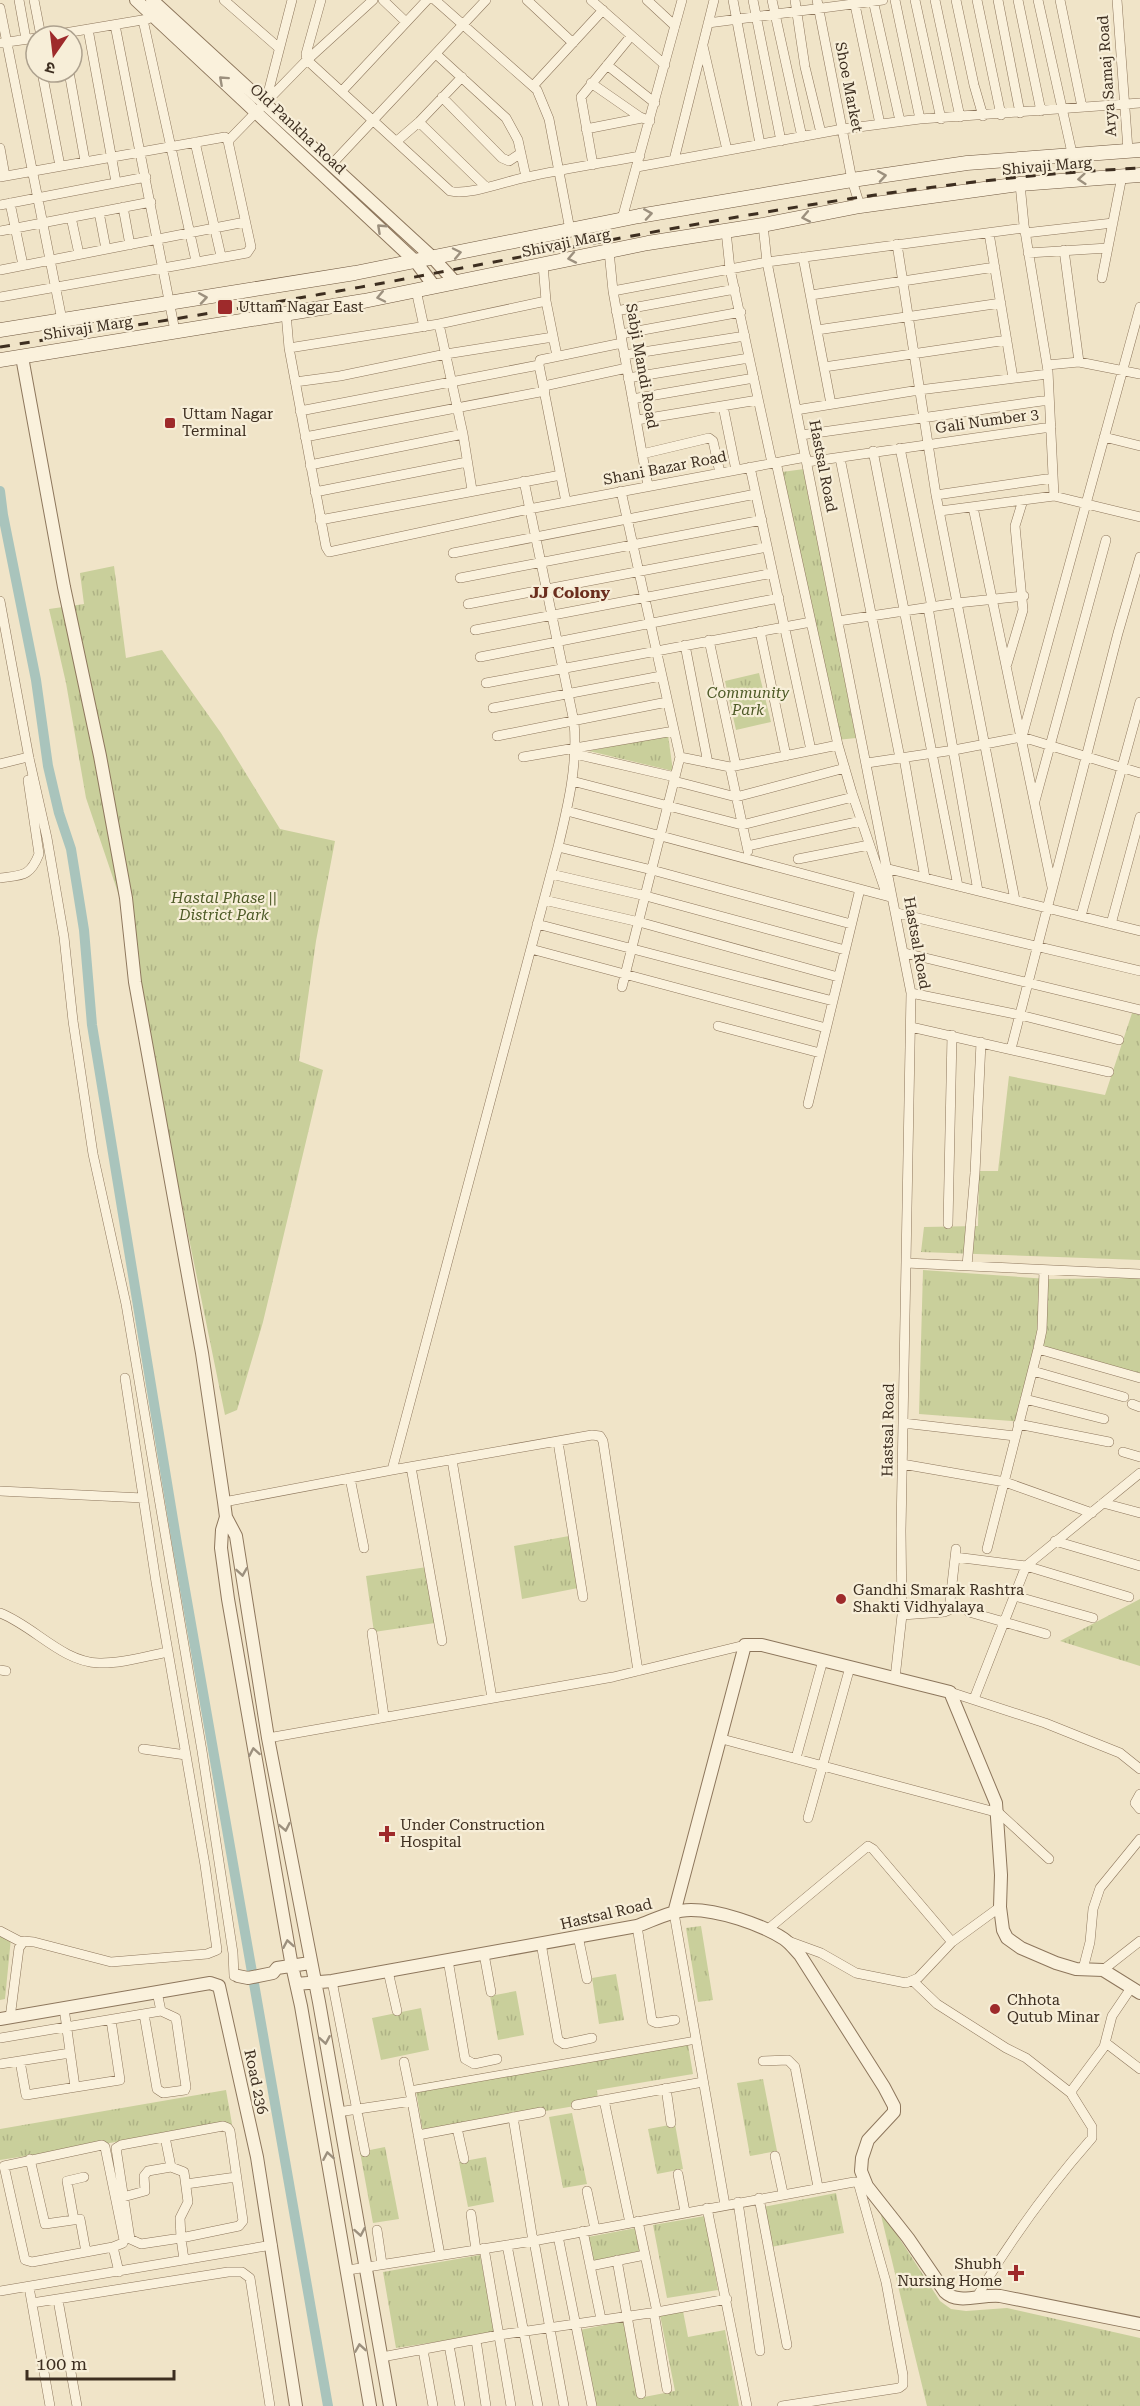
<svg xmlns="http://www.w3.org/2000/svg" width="1140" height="2406" font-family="'Roboto Serif','Noto Sans Devanagari',serif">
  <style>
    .grass { fill: url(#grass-tufts) }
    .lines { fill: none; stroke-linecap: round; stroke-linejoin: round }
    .canal { stroke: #a9c4bc; stroke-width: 10 }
    .pedestrian-casing { stroke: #8d765c; stroke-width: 8 }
    .minor-casing { stroke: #8d765c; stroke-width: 10 }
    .tertiary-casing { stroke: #8d765c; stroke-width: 14 }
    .secondary-casing { stroke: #6f573f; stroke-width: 15 }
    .pedestrian { stroke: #faf1dc; stroke-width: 7 }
    .minor { stroke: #faf1dc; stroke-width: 9 }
    .tertiary { stroke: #faf1dc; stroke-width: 12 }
    .secondary { stroke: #faf1dc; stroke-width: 14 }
    .rail { stroke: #3d2e20; stroke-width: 3; stroke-dasharray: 10 10; stroke-linecap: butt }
    .oneway { stroke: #9c907e }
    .poi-dot { fill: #9e2a2b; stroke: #f7eed8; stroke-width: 2 }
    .labels { text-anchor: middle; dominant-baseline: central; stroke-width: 4.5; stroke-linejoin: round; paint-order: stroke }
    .street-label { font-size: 15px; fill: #3d2e20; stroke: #f7eed8 }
    .poi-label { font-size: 15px; fill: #3d2e20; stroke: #f7eed8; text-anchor: start }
    .park-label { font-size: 15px; font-style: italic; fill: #4d5a26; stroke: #f7eed8 }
    .neighbourhood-label { font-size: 16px; font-weight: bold; fill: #6b2e1e; stroke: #f7eed8 }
  </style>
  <defs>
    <pattern id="grass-tufts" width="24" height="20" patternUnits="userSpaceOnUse" patternTransform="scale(1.5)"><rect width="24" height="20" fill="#c9cf9b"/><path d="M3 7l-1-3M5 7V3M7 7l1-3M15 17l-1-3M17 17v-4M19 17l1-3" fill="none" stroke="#aeb285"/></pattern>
  </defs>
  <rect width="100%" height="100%" fill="#f0e4c8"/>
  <path class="grass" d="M804,469l52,269 -19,2 -55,-268z
    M114,566l12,92 36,-8 59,83 59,96 55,12 -19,100 -17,120 24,9 -60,252 -26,88 -12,5 -80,-392 -9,-77 -50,-148 -20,-115 -17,-74 35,-5 -4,-31z
    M759,673l12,49 -35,8 -11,-49z
    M668,735l5,36 -84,-20z
    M1132,1013l8,2v245l-219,-8 3,-25 54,-1 1,-55h19l11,-95 96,19z
    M923,1270l125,9 92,-1v95l-98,-23 -18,72 -105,-8z
    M569,1536l9,52 -56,11 -8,-53z
    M427,1567l8,56 -61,9 -8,-56z
    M1140,1599v67l-80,-25z
    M701,1926l12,74 -15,2 -12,-74z
    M0,1935l11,3 -6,61 -5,1z
    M616,1974l8,46 -25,4 -7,-46z
    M516,1991l8,44 -26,5 -8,-44z
    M421,2008l8,42 -48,10 -9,-42z
    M687,2039l6,35 -96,16 1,12 -175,30 -8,-47z
    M763,2079l14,72 -27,5 -13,-73z
    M226,2090l6,34 -232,36v-31z
    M572,2113l15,71 -24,4 -14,-71z
    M675,2124l8,45 -26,5 -9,-45z
    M385,2147l14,72 -26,4 -13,-71z
    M486,2157l8,45 -26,5 -9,-45z
    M836,2193l8,40 -73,14 -8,-40z
    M879,2207l61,94 11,8 15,2 41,-3 133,30v68h-213z
    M705,2216l13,74 -51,8 -14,-73z
    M636,2228l5,23 -48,10 -5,-24z
    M480,2255l15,78 -99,15 -13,-76z
    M683,2311l5,26 37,-7 14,76h-144l-15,-76 44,-9 15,77 36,-7 -15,-76z"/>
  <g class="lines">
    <path class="canal" d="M0,491l3,24 33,165 12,86 11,47 12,36 13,81 8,95 85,519 151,862"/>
    <defs>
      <path id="pedestrian" d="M410,2090l286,-50"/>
      <path id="minor" d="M19,0l7,39
        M34,0l7,36
        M224,0l55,48
        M321,0l-15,54 1,6 143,131c19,5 56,-10 77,-14 37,-8 75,-14 113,-21
        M383,0l23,22
        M435,0l102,90 12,29 21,111
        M527,0l46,43
        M591,0l74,65
        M647,0l28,26
        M733,0l27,144
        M753,0l28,141
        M772,0l30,137
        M795,0l10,67 16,66
        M817,0l35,180 8,26
        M854,0l26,124
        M873,0l27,121
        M895,0l25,119
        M915,0l26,119
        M935,0l25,117
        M956,0l18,85 9,31
        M977,0l24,115
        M998,0l22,113
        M1018,0l23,111
        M1038,0l34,153
        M1060,0l22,107
        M1117,0l11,150
        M0,8l62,312
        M143,20l53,241
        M708,23l175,-23
        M115,25l60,306
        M88,29l28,153
        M47,36l101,-17
        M0,43l36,-5
        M703,46l24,104
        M436,54l70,64 12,22 8,37
        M607,65l48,38
        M42,72l18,94
        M69,72l16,89
        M591,83l49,34 10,4
        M533,86l70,-76
        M342,91l85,-91
        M442,97l60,61 7,3 12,-8
        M266,101l26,-101
        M419,122l67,65
        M586,129l56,-11
        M228,141l77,-79 68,-62
        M397,141l22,-19 43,-45
        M195,142l26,114
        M0,148l5,28
        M674,160l40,-160
        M332,164l154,-164
        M593,165l-12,-68 50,-61
        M637,167l206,-38 77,-10 220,-16
        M0,177l225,-40 3,4 23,106 -4,6 -247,44
        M1020,184l4,41 24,146 6,125
        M10,203l13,62
        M0,205l146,-28
        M123,207l7,38
        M99,212l7,37
        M71,217l8,37
        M622,219l60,-219
        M763,225l4,37 144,731 -10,538 1,84 -7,63
        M0,231l151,-29
        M726,231l4,38 42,194
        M989,233l24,145
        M1025,233l88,-10
        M897,244l39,251 79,405
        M1064,250l15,112
        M609,251l4,40 35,195
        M1028,253l80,-5
        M803,257l28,147
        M543,264l3,37 11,55
        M0,270l245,-48
        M1102,278l20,-102
        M416,290l8,37
        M613,291l154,-29 257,-34
        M811,295l184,-28
        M616,311l119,-22
        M286,313l3,35 37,199 3,5 200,-43 277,-52
        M439,324l24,110 9,56
        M817,330l184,-27
        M621,334l120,-22
        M289,348l150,-24 107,-23
        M624,355l121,-19
        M539,365l27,137
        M1047,365l32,-3 61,12
        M824,367l183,-27
        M628,378l121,-20
        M295,382l45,-6 106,-22 107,-17
        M544,386l83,-18
        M632,399l122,-21
        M723,406l13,64
        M796,410l123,-20 129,-16
        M300,411l239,-46 1,-5 82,-17
        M637,420l121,-20
        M801,435l248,-35
        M305,437l240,-46
        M1104,437l36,9
        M900,448l32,159
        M873,451l85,435
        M642,454l67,-16 4,3 7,32
        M840,458l60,300
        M776,462l62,283 14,48 35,103
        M807,462l244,-35
        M310,465l153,-31
        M750,467l61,283
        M621,491l59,266 -58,230
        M315,492l152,-30
        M936,495l117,-17
        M973,507l79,380
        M940,511l114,-15 86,21
        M320,520l241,-45
        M453,553l303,-59
        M460,578l302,-58
        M0,601l29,157 18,80 17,99 9,84 20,133 33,150 76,447 31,202 1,23
        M468,604l299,-57
        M928,607l50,284
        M838,621l119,-18 67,-7
        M475,630l298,-57
        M760,631l26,125
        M709,640l27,126
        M685,645l23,118
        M480,657l299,-59
        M1007,664l16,-54 -8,-84 8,-26
        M486,683l325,-61
        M493,708l168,-32
        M497,736l170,-34
        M1022,737l118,-430
        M575,754l100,23
        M523,757l151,-26
        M680,757l50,10 108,-22
        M904,758l21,120
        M867,763l87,-13 68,-13 118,36
        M0,764l24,-6
        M730,767l18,84
        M572,781l170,44 111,-28
        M674,781l62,16 109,-29
        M1035,801l71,-261
        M567,811l323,86
        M747,846l114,-25
        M558,847l94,23 199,54
        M798,859l71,-14
        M889,869l251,62
        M551,874l95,22 199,54
        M0,878c22,-3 30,-1 39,-24l-11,-74
        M544,900l95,22 199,55
        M897,913l243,58
        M1081,916l59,-214
        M537,924l296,77
        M1111,924l29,-107
        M531,949l295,79
        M905,953l235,57
        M911,993l109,22 99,25
        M718,1026l102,27
        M911,1027l198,45
        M1011,1049l107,-416 22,-76
        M808,1104l52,-215
        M948,1224l4,-189
        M906,1263l234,11
        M967,1266l8,-93 6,-131
        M1038,1349l102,29
        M1033,1371l91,26
        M1025,1399l79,20
        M1132,1404l8,3
        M903,1423l112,13
        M1018,1424l91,18
        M558,1442l25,155
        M1123,1452l17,5
        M452,1460l40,238
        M902,1464l103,18 87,31
        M411,1467l31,174
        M392,1470l200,-35 8,1 3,5 35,230
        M350,1478l14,70
        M0,1491l143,7
        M224,1502l168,-32 166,-623c10,-41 20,-83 16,-125l-50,-241
        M1103,1503l37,10
        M1055,1541l85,25
        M987,1549l51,-200 4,-19 2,-59
        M955,1557l71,9 103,31
        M1015,1596l78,22
        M969,1612l77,22
        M0,1613c34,13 62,49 99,50 22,1 48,-7 69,-11
        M902,1615l42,-3 5,-2 7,-61
        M372,1633l12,83
        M0,1670l6,1
        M950,1692l95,31 75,30 20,16
        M974,1699l52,-133 114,-93
        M268,1738l345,-61 132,-32
        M722,1739l277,74 50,46
        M143,1749l43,6
        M796,1758l27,-98
        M1140,1794l-5,9 5,6
        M808,1818l42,-151
        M674,1913l51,292
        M637,1926l15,95 5,2 18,-3
        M767,1930l101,-84 5,3 79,93
        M0,1931l21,11
        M578,1936l9,43
        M788,1941l33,12 35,20 50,10 12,-5 34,-36 48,-35
        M541,1943l17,97 6,4 28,-6
        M484,1954l7,38
        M448,1960l17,99 9,5 23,-5
        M1083,1969l7,-27 3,-33 7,-21 40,-49
        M1103,1970l37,-29
        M388,1971l9,40
        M332,1981l33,171
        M913,1981l24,23 69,44 20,10 46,36
        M64,2008l11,79
        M144,2014l13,75 6,4 22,-3 1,-3 -10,-69 -15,-7 -4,-19
        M10,2018l9,-70 5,-7 10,1 77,20 96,-8 10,-4 -12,-85 -49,-283 -31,-204
        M0,2038l161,-27
        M1106,2043l34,26
        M20,2061l6,34 94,-15 -9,-60
        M763,2061l25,-1 7,7 23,120
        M0,2064l70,-11
        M666,2088l5,35
        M604,2100l26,123
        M412,2101l28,154
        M576,2105l127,-23
        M338,2112l74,-11 -8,-39
        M513,2117l20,124
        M457,2128l7,31
        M418,2135l123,-23
        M165,2137l6,30 13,5 4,30 -8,16 1,20 58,-12 4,-5 -13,-90 -2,-3 -5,-2 -102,19 -5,3 14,91 11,5 40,-6 3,22
        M775,2156l8,37
        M30,2159l15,65 35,-5 6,33
        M678,2174l7,38
        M186,2184l50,-7
        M587,2191l8,38
        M123,2197l22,-6 -1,-15 4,-5 23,-4
        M759,2198l28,147
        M738,2202l22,149
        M707,2208l40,198
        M471,2214l5,36
        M74,2220l-7,-39 17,-4
        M638,2221l19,91
        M377,2230l5,34
        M583,2231l18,88
        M558,2236l34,170
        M534,2241l30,165
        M507,2245l31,161
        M113,2247l10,-4 1,-3 -19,-93 -3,-2 -98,21 21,94 7,2 81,-15 6,25
        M484,2248l27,158
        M617,2260l24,134
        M590,2266l55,-11
        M348,2270l185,-29 321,-59 9,1 4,3
        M29,2287l21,119
        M0,2291l272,-46
        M978,2295c33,-56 71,-108 114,-157v-11l-20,-32v-5l32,-43 8,-31 19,-28
        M58,2300l19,106
        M32,2303l196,-31h14l8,6 20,128
        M654,2313l13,76
        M476,2340l10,66
        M449,2345l11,61
        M423,2350l10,56
        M382,2357l117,-22 158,-23 70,-13
        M782,2406l117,-18 4,-3v-10l-17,-93 -28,-100"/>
      <path id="tertiary" d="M136,0l280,262 18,24
        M152,0l281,258 22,24
        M22,357l42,230 36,169 26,142 9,84 67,371 22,149 2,15 -4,13 -1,18 7,51 63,362 10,45 69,400
        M226,1517l10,19 32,202 51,264 71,404
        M674,1913l71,-268h17l188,47 46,111 5,72 -1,32 3,23 4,8 14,10 35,15 20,6 27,1 37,23
        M238,1976l10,2 25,-5 4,-5 33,-5
        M296,1984l36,-3 305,-55c17,-6 35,-16 54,-16 27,0 70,14 93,29 6,4 11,11 16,16l84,132 10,19v6l-26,28 -6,18 -1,13 6,15 41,52 37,54c13,13 36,2 55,4l140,28
        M0,2019l210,-36 9,3 38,171 39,249"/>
      <path id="secondary" d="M0,330l355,-57 284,-57 213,-36 115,-17 173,-13
        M0,360l364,-59 284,-58 115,-18 97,-19 160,-22 120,-9"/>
    </defs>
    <use href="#pedestrian" class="pedestrian-casing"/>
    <use href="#minor" class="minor-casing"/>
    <use href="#tertiary" class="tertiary-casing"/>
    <use href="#secondary" class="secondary-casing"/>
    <use href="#pedestrian" class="pedestrian"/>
    <use href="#minor" class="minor"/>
    <use href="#tertiary" class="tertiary"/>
    <use href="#secondary" class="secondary"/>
    <path class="rail" d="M0,347c149,-24 298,-47 446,-76 230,-43 460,-91 694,-103"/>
  </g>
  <defs><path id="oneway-chevron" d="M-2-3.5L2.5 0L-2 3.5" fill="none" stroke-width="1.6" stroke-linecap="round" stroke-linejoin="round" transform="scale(1.5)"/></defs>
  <g class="oneway">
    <use href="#oneway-chevron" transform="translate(223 80) rotate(-138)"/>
    <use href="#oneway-chevron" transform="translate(882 176) rotate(-9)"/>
    <use href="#oneway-chevron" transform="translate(1082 179) rotate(175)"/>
    <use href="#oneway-chevron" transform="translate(648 214) rotate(-9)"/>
    <use href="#oneway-chevron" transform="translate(806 217) rotate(169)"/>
    <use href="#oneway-chevron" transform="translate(381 228) rotate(-137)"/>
    <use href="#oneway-chevron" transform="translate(457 253) rotate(-12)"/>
    <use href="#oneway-chevron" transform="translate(572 258) rotate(169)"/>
    <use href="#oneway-chevron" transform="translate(381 297) rotate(168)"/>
    <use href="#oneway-chevron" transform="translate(203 298) rotate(-9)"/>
    <use href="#oneway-chevron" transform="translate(242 1572) rotate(81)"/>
    <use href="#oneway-chevron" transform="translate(254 1752) rotate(-100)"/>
    <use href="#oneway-chevron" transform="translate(285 1827) rotate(79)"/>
    <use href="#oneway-chevron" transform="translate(288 1944) rotate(-100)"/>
    <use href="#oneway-chevron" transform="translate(325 2040) rotate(80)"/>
    <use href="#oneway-chevron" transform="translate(328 2156) rotate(-100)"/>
    <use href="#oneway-chevron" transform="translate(360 2232) rotate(80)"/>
    <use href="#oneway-chevron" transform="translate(360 2348) rotate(-99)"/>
  </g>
  <g class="poi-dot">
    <rect x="217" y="299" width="16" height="16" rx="3"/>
    <rect x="164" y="417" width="12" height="12" rx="3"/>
    <circle cx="841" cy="1599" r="6"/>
    <path d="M384 1825h6v6h6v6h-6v6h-6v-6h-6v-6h6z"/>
    <circle cx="995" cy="2009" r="6"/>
    <path d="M1013 2264h6v6h6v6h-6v6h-6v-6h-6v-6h6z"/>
  </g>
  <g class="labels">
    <g class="street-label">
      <text transform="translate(1107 76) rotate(-94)">Arya Samaj Road</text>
      <text transform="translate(849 87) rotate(79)">Shoe Market</text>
      <text transform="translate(298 129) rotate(43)">Old Pankha Road</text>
      <text transform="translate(1047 166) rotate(-5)">Shivaji Marg</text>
      <text transform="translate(566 243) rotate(-12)">Shivaji Marg</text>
      <text transform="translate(88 328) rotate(-9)">Shivaji Marg</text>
      <text transform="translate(642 366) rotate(80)">Sabji Mandi Road</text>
      <text transform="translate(987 421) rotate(-8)">Gali Number 3</text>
      <text transform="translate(823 466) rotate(79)">Hastsal Road</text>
      <text transform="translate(665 468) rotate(-11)">Shani Bazar Road</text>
      <text transform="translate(917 943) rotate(80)">Hastsal Road</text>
      <text transform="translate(888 1430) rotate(-89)">Hastsal Road</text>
      <text transform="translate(606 1914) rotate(-13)">Hastsal Road</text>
      <text transform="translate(256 2082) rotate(78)">Road 236</text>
    </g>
    <g class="poi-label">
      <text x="238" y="307">Uttam Nagar East</text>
      <text x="182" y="414">Uttam Nagar<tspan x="182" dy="17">Terminal</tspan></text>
      <text x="853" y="1590">Gandhi Smarak Rashtra<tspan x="853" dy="17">Shakti Vidhyalaya</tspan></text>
      <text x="400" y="1825">Under Construction<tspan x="400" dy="17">Hospital</tspan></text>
      <text x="1007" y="2000">Chhota<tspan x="1007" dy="17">Qutub Minar</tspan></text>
      <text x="1002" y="2264" text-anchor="end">Shubh<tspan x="1002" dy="17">Nursing Home</tspan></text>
    </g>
    <g class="park-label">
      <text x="748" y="693">Community<tspan x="748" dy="17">Park</tspan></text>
      <text x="224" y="898">Hastal Phase ||<tspan x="224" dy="17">District Park</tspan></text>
    </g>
    <g class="neighbourhood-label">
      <text x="570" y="592">JJ Colony</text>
    </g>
  </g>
  <g transform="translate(54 54) rotate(194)"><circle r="28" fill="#f7eed8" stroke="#ada18e" stroke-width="1.5"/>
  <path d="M0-4.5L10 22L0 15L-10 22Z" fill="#9e2a2b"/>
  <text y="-9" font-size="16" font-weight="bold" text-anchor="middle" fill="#3d2e20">उ</text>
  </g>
  <path d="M27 2370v9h147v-9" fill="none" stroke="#3d2e20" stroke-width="3"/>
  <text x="36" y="2370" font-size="18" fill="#3d2e20" stroke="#f7eed8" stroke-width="4.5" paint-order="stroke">100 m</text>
</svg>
